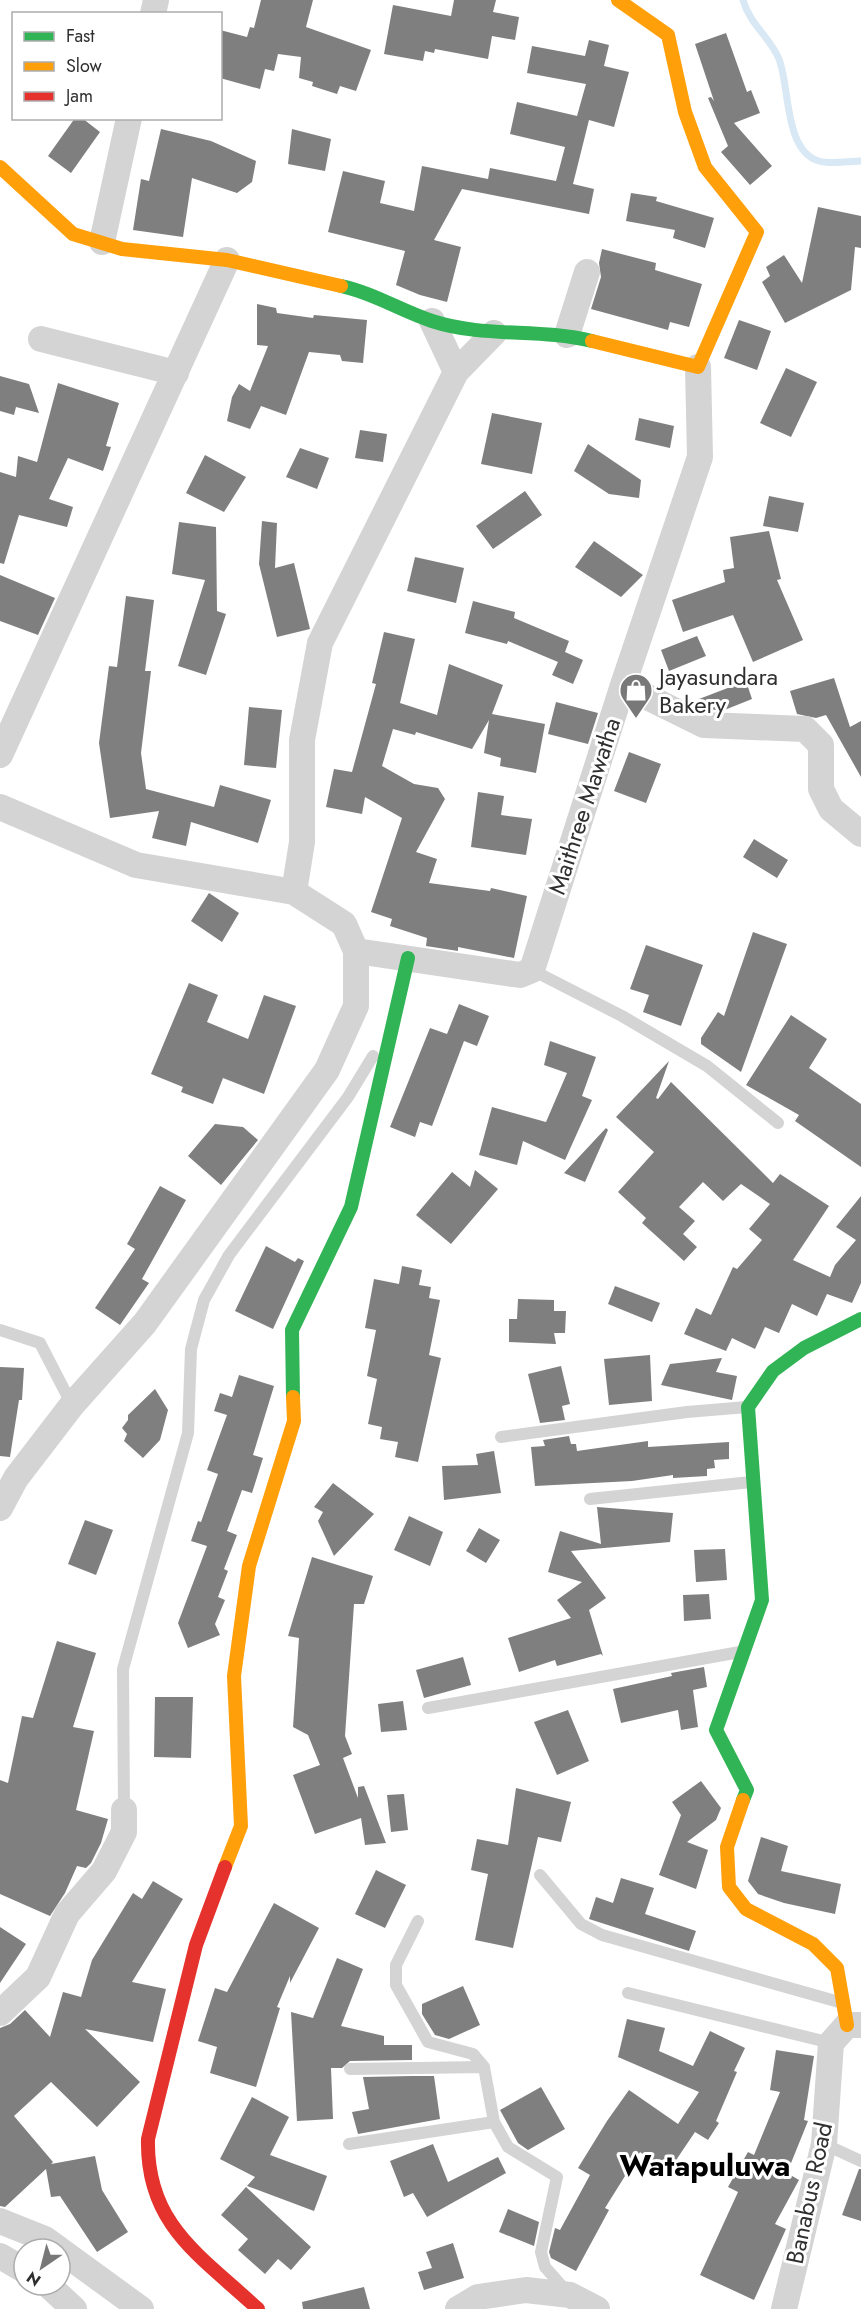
<svg xmlns="http://www.w3.org/2000/svg" width="861" height="2309" font-family="Jost,sans-serif">
  <style>
    .lines { fill: none; stroke-linecap: round; stroke-linejoin: round }
    .stream { stroke: #d8e8f4; stroke-width: 7 }
    .building { fill: #7f7f7f }
    .lane { stroke: #d4d4d4; stroke-width: 12 }
    .street { stroke: #d4d4d4; stroke-width: 26 }
    .fast { stroke: #30b455; stroke-width: 14 }
    .slow { stroke: #ff9f0a; stroke-width: 14 }
    .jam { stroke: #e5322d; stroke-width: 14 }
    .labels { text-anchor: middle; dominant-baseline: central; stroke-width: 6; stroke-linejoin: round; paint-order: stroke }
    .poi-label { font-size: 24px; fill: #2f2f2f; stroke: #fff; text-anchor: start }
    .street-label { font-size: 24px; fill: #2f2f2f; stroke: #fff }
    .district-label { font-size: 30px; font-weight: bold; fill: #000; stroke: #fff }
  </style>
  <rect width="100%" height="100%" fill="#fff"/>
  <g class="lines">
    <path class="stream" d="M743,0c7,25 27,37 36,59 11,28 5,92 40,102 12,4 30,0 42,0"/>
  </g>
  <path class="building" d="M261,0h52l-7,27 65,23 -15,41 -16,-5 -3,8 -25,-8 1,-4 -14,-4 2,-21 -23,-3 -4,17 -9,-2 -5,20 -40,-11v-48l27,7 3,-10 4,1z
    M454,0h42l-3,12 26,5 -4,23 -23,-4 -4,23 -53,-10 -1,4 -9,-2 -2,10 -39,-7 9,-49 58,11z
    M726,33l21,59 4,-2 9,23 -26,10 38,43 -22,19 -29,-33 7,-6 -20,-48 3,-1 3,4 -19,-57z
    M589,40l20,5 -5,21 25,6 -15,55 -25,-7 -16,64 21,5 -5,25 -127,-25 -28,51 27,7 -14,55 -27,-7 -24,-10 9,-34 -77,-19 15,-61 42,10 -5,22 34,8 8,-45 66,13 2,-11 66,13 9,-34 -55,-13 7,-32 60,14 9,-32 -59,-11 5,-27 53,10z
    M75,118h7l18,14 -29,41 -23,-17z
    M161,129l50,12 45,20 -4,21 -15,11 -45,-15 -9,59 -50,-7 8,-51 8,2z
    M292,129l39,10 -6,32 -37,-7z
    M631,193l26,4 -1,4 58,17 -9,30 -32,-10 2,-8 -49,-9z
    M818,207l43,9v32l-6,-1 -4,43 -66,33 -23,-41 8,-6 -4,-9 18,-12 18,28z
    M602,249l54,14 -1,7 47,14 -13,43 -19,-5 -2,8 -77,-21 10,-32 -2,-14z
    M257,304l19,4 1,5 36,5 1,-3 53,5 -4,43 -21,-2 -2,-6 -31,-3 -23,63 -25,-9 -11,23 -23,-8 5,-24 7,-13 11,7 18,-45 -11,-1z
    M739,320l32,11 -14,39 -33,-12z
    M786,368l31,14 -26,55 -31,-14z
    M0,376l29,8 10,29 -23,-6 -2,8 -14,-4z
    M58,383l61,20 -13,43 5,1 -8,24 -35,-13 -19,41 24,8 -6,20 -48,-12 -15,49 -4,-1v-91l16,5 2,-21 19,6z
    M492,413l50,10 -10,51 -51,-10z
    M639,418l35,8 -4,22 -35,-8z
    M360,430l27,4 -4,28 -28,-4z
    M588,444l53,36 -2,18 -30,-4 -35,-23z
    M300,448l29,10 -12,31 -31,-12z
    M205,455l41,22 -22,35 -38,-19z
    M525,491l17,24 -49,34 -17,-23z
    M769,496l35,7 -6,29 -35,-6z
    M262,521l15,2 -2,45 19,-5 16,66 -33,8 -18,-73z
    M179,522l37,5 1,84 9,3 -20,61 -28,-9 27,-86 -33,-6z
    M769,531l12,48 -4,1 26,60 -50,22 -20,-47 -50,17 -11,-32 53,-18 -2,-12 11,-2 -4,-31z
    M594,541l49,34 -22,22 -46,-30z
    M415,557l49,11 -8,35 -49,-12z
    M0,575l55,23 -17,37 -38,-14z
    M126,596l28,4 -9,71h6l-10,82 5,36 68,18 6,-22 51,15 -13,43 -67,-21 -5,24 -34,-8 7,-27 -49,7 -11,-75 10,-77 8,1z
    M473,601l42,11 -1,6 55,23 -4,11 18,8 -10,24 -21,-9 6,-13 -50,-21 -1,3 -42,-11z
    M384,632l31,7 -15,64 37,12 12,-51 54,21 -11,29 53,10 -9,49 -36,-7 1,-8 -17,-5 5,-33 -17,29 -56,-17 -1,3 -22,-6 -11,37 32,18 24,4 7,11 -29,53 21,7 -8,24 61,8 1,-3 36,8 -13,62 -56,-11v4l-32,-5 1,-8 -37,-12 2,-7 -21,-7 31,-94 -37,-21 -3,17 -36,-7 8,-38 18,3 24,-88 -4,-1z
    M697,636l9,20 -37,15 -8,-21z
    M834,678l16,49 11,-6v56l-35,-62 -10,3 -19,-4 -7,-23z
    M746,681l6,18 -30,12 -19,-3 -4,-9z
    M556,702l42,11 -10,31 -40,-10z
    M249,707l33,3 -6,58 -32,-3z
    M629,752l32,12 -15,39 -32,-12z
    M478,792l26,4 -3,19 31,4 -6,36 -55,-8z
    M754,839l34,21 -11,18 -34,-21z
    M209,893l30,20 -17,29 -31,-21z
    M753,932l34,12 -46,128 -40,-28v-6l17,-26 6,4z
    M646,945l57,20 -22,61 -38,-14 6,-17 -19,-6z
    M189,983l29,12 -11,27 41,17 16,-44 32,11 -32,88 -41,-16 -10,26 -32,-12 2,-5 -32,-13z
    M459,1004l30,12 -12,30 -13,-5 -32,85 -12,-4 -5,15 -25,-10 40,-99 17,6z
    M791,1015l36,24 -18,29 52,36v63l-66,-46 4,-6 -53,-30z
    M550,1041l46,16 -14,39 10,4 -27,60 -42,-19 -6,24 -38,-10 13,-48 54,15 21,-49 -23,-8z
    M669,1061l-13,37 2,1 13,-17 102,101 7,-9 49,32 -36,54 37,17 5,-12 21,-25 -20,-13 25,-31v87l-9,20 -25,-9 -10,22 -25,-12 -13,29 -14,-6 -10,22 -23,-11 -6,13 -42,-17 12,-26 15,7 22,-48 4,2 25,-29 -13,-11 21,-25 -29,-20 -18,17 -20,-19 -24,25 16,14 -12,13 14,13 -13,14 -42,-38 4,-5 -28,-26 36,-40 -38,-35z
    M215,1124l28,3 15,13 -37,45 -33,-29z
    M606,1128l2,2 -23,52 -21,-9z
    M475,1170l23,19 -47,55 -35,-29 36,-43 18,15z
    M160,1186l26,14 -44,79 7,4 -29,42 -25,-17 40,-59 -8,-5z
    M266,1246l29,16 3,-4 6,3 -31,68 -38,-18z
    M402,1266l20,4 -3,15 12,2 -2,11 11,2 -11,55 12,3 -23,104 -23,-5 3,-15 -18,-3 2,-12 -14,-3 9,-45 -10,-3 9,-46 -11,-2 9,-49 25,5z
    M615,1286l45,17 -8,19 -44,-18z
    M518,1299l36,1v11h12l-1,22h-11l2,11 -47,-2v-23h8z
    M650,1355l2,46 -43,4 -5,-46z
    M722,1358l-6,14 21,4 -5,24 -71,-15 9,-21z
    M561,1366l9,38 -8,2 3,14 -25,3 -12,-49z
    M0,1367l24,1 -2,32h-3l-9,57 -10,-1z
    M239,1375l35,11 -21,69 10,3 -11,35 -10,-3 -15,41 10,4 -13,34 4,2 -10,26 7,3 -10,24 5,11 -32,13 -10,-25 29,-77 -16,-5 7,-20 3,1 17,-48 -11,-4 20,-55 -13,-4 6,-18 12,4z
    M155,1389l13,21 -8,30 -17,18 -19,-17 3,-7 -5,-6 6,-8v-5z
    M569,1436l2,8h5l1,7 71,-10v6l81,-5v17l-15,1 1,8 -8,1v7l-34,2v-3l-41,6 -97,5 -4,-39 14,-1 -2,-6z
    M494,1451l7,42 -57,7 -2,-34 36,-1 -2,-11z
    M333,1483l41,31 -40,42 -16,-35 5,-9 -9,-5z
    M597,1507l76,6 -3,29 -99,9 35,47 -17,12 14,46 -2,-2 -44,12 -2,-6 -36,12 -11,-34 63,-20 -14,-18 25,-18 -34,-10 12,-41 41,13z
    M409,1516l34,16 -13,34 -36,-16z
    M85,1520l28,10 -17,45 -28,-11z
    M479,1528l21,12 -14,23 -20,-12z
    M725,1549l2,31 -31,2 -2,-32z
    M312,1557l61,19 -9,28h-10l-9,132 7,18 -9,4 15,40v-11l6,-1 22,57 -21,2 -4,-27 -46,16 -22,-59 27,-10 -12,-30 -15,-8 6,-89 -11,-2z
    M709,1594l2,25 -27,2 -1,-26z
    M57,1641l39,12 -23,74 21,4 -18,79 32,9 -7,24 -10,20 -5,5 -9,-2 -12,27 -15,23 -50,-22v-114l8,3 14,-67 11,2z
    M463,1657l8,28 -47,13 -8,-28z
    M704,1667l3,20 -14,3 5,37 -17,3 -3,-20 -57,13 -8,-34 59,-13 -1,-3z
    M155,1697h38l-2,61 -37,-1z
    M403,1701l4,29 -26,2 -3,-28z
    M568,1710l21,51 -32,14 -23,-53z
    M701,1781l20,27 -5,12 -29,22 21,8 -12,39 -37,-14 22,-60 -9,-13z
    M516,1788l55,14 -10,40 -23,-5 -25,111 -38,-8 13,-66 -17,-4 6,-31 31,6z
    M404,1794l4,36 -17,2 -4,-37z
    M761,1837l27,9 -7,25 60,13 -6,30 -51,-11 -26,-9 -10,-13z
    M376,1870l30,15 -21,43 -30,-14z
    M621,1878l33,10 -9,26 51,17 -7,20 -100,-32 7,-22 17,6z
    M153,1881l30,18 -51,83 34,7 -13,53 -68,-13 55,53 -43,45 -46,-45 -37,34 39,46 -2,2 44,-8 7,34 26,42 -31,20 -37,-56 -9,1 -5,-28 -41,38 -5,-1v-178l10,-4 15,-14 25,27 13,-45 18,5 11,-37 41,-67 9,6z
    M274,1903l45,25 -29,55v-7l-13,31 3,1 -24,79 -46,-14 7,-26 -19,-6 17,-53 12,4z
    M0,1927l26,17 -26,39z
    M337,1958l26,11 -22,57 43,10v9h28v15l-62,1 -8,7h-11l2,51 -36,2 -6,-109 22,6z
    M463,1986l17,39 -31,14 -14,-4 -13,-21v-10z
    M627,2019l38,9 -6,23 34,15 17,-35 35,17 -11,23 3,1 -21,49 3,2 -11,17 -13,-8 -27,40 -28,-20 -35,56 4,2 -33,61 -25,-13 -2,-6 6,-24 5,2 30,-55 -12,-7 29,-47 22,-31 49,34 21,-32 -81,-35z
    M776,2050l38,6 -10,64 4,1 -21,52 12,7 -24,44 11,5 -32,71 -54,-25 38,-83 -10,-5 20,-35 6,3 26,-63 -10,-2z
    M412,2076h22l6,43 -82,15 -6,-22 17,-3 -6,-32z
    M541,2087l24,42 -37,21 -10,-7 -18,-33z
    M252,2097l37,20 -19,38 57,21 -13,35 -67,-25 8,-9 -35,-18z
    M433,2144l15,38 50,-25 8,16 -79,44 -14,-24 -9,4 -14,-36z
    M859,2169h2v52l-19,-6z
    M246,2187l65,60 -20,23 -13,-11 -13,15 -27,-24 10,-11 -27,-24z
    M508,2209l31,13 -5,24 -35,-14z
    M453,2243l11,35 -40,12 -6,-18 14,-4 -6,-16z
    M364,2287l6,22h-67l-1,-7z"/>
  <g class="lines">
    <path class="lane" d="M532,970l90,46 85,50 71,57
      M0,1330l40,13 32,62
      M501,1437l186,-25 60,-5
      M590,1499l161,-17
      M428,1708l312,-56
      M124,1810l-1,-141 65,-236 3,-84 13,-49 25,-45 119,-158 25,-41
      M540,1875l41,49 21,11 237,67
      M418,1921l-22,44v20l32,57 45,12 11,13 10,55 14,25 49,30 -16,75 4,15 22,25
      M628,1993l203,50
      M350,2069l134,-2
      M349,2144l145,-22
      M824,2144l37,17"/>
    <path class="street" d="M153,14l3,-14
      M102,242l27,-124
      M567,335l20,-63
      M41,339l135,34
      M456,372l38,-39
      M623,685l81,40 101,4 16,16v44l10,20 30,25
      M0,755l227,-495
      M0,807l136,58 158,27 50,32 12,27v55l-29,64 -182,253 -73,82 -56,73 -16,30
      M294,892l8,-50v-102l18,-97 136,-271 -24,-51
      M356,951l164,24 12,-5 91,-285 77,-228 -2,-90
      M0,2013l38,-36 29,-63 37,-43 20,-39v-22
      M0,2221l45,18 14,10
      M60,2250l81,59
      M0,2256l24,14
      M48,2285l26,24
      M458,2309l20,-12 48,-7 44,5 27,14
      M784,2309l40,-165 7,-101 16,-18h14"/>
    <path class="fast" d="M341,286c33,7 60,25 91,35 52,17 107,7 160,20
      M293,1397l-1,-67 59,-123 57,-249
      M743,1800l4,-10 -31,-60 46,-130 -14,-193 25,-36 31,-23 57,-29"/>
    <path class="slow" d="M0,167l73,67 49,15 105,11 114,26
      M592,341l106,26 59,-135 -52,-65 -20,-55 -17,-77 -50,-35
      M743,1800l-16,47 2,40 17,22 67,35 24,24 10,57
      M225,1867l16,-41 -7,-150 15,-110 45,-145 -1,-24"/>
    <path class="jam" d="M225,1867l-29,78 -48,194c-2,86 53,117 110,170"/>
  </g>
  <defs>
    <symbol id="shop-pin" viewBox="-11 -11 22 30"><path d="M0 17L-7.5 6A9.5 9.5 0 1 1 7.5 6Z" fill="#787878" stroke="#fff"/><path d="M-5-2.5h2.3a2.7 3.5 0 0 1 5.4 0H5L5.5 6h-11ZM-1.5-2.5h3a1.5 2.3 0 0 0-3 0Z" fill="#fff"/></symbol>
  </defs>
  <g fill-rule="evenodd">
    <use href="#shop-pin" x="617" y="671" width="38" height="52"/>
  </g>
  <g class="labels">
    <g class="poi-label">
      <text x="659" y="676">Jayasundara<tspan x="659" dy="28">Bakery</tspan></text>
    </g>
    <g class="street-label">
      <text transform="translate(584 806) rotate(-72)">Maithree Mawatha</text>
      <text transform="translate(809 2193) rotate(-78)">Banabus Road</text>
    </g>
    <g class="district-label">
      <text x="705" y="2165">Watapuluwa</text>
    </g>
  </g>
  <rect x="12" y="12" width="210" height="108" fill="#ffffff" stroke="#acacac" stroke-width="1.5"/>
  <rect x="24" y="32" width="30" height="9" fill="#30b455" stroke="#acacac" stroke-width="1.5"/>
  <text x="66" y="42" font-size="18" fill="#2f2f2f">Fast</text>
  <rect x="24" y="62" width="30" height="9" fill="#ff9f0a" stroke="#acacac" stroke-width="1.5"/>
  <text x="66" y="72" font-size="18" fill="#2f2f2f">Slow</text>
  <rect x="24" y="92" width="30" height="9" fill="#e5322d" stroke="#acacac" stroke-width="1.5"/>
  <text x="66" y="102" font-size="18" fill="#2f2f2f">Jam</text>
  <g transform="translate(42 2267) rotate(215)"><circle r="28" fill="#ffffff" stroke="#acacac" stroke-width="1.5"/>
  <path d="M0-4.5L10 22L0 15L-10 22Z" fill="#787878"/>
  <text y="-9" font-size="16" font-weight="bold" text-anchor="middle" fill="#2f2f2f">N</text>
  </g>
</svg>
